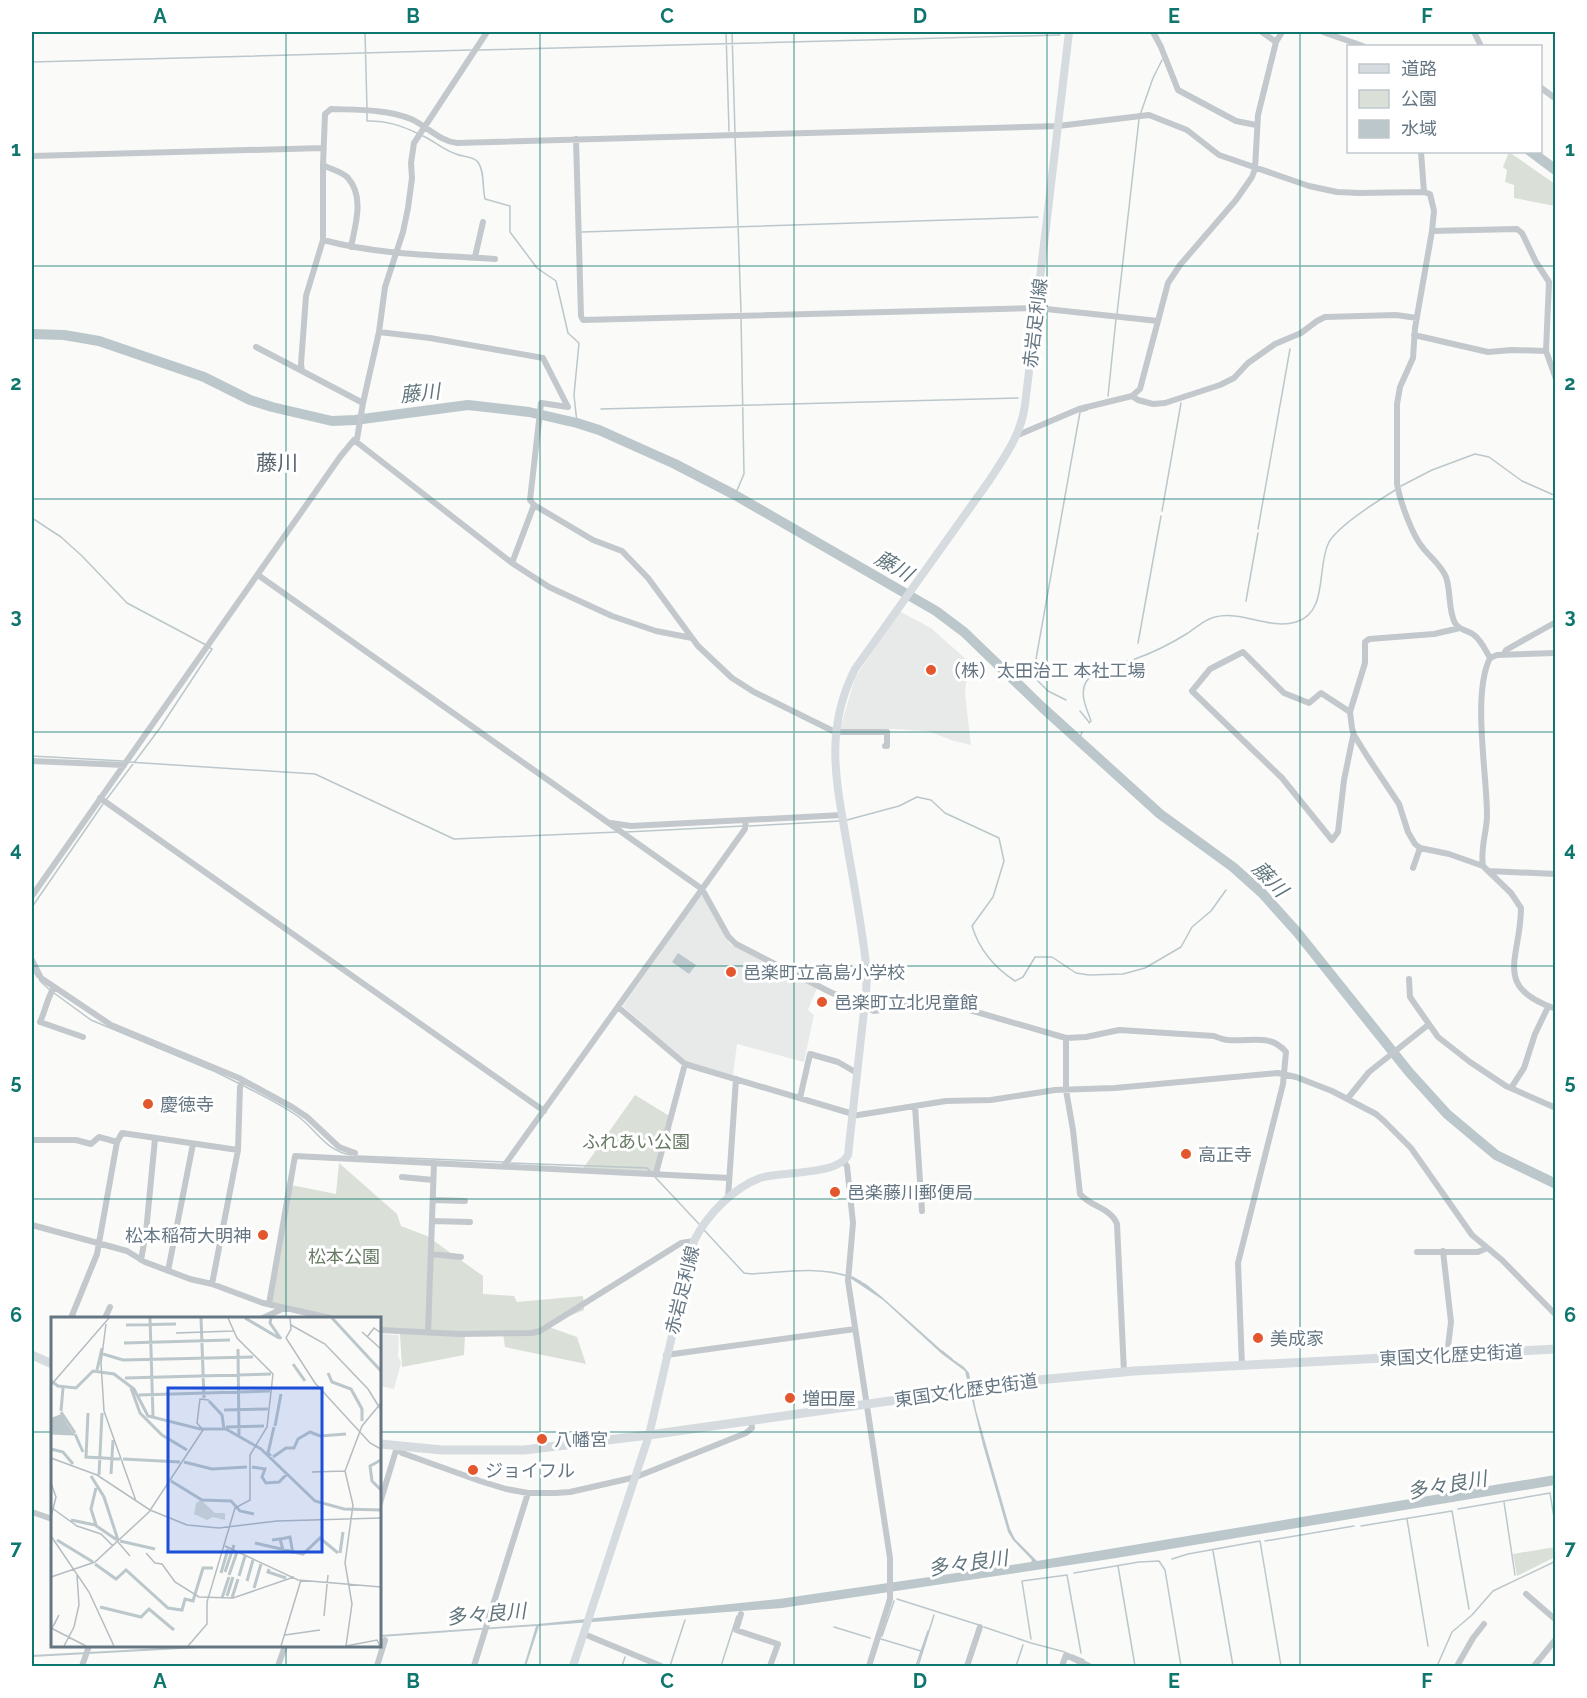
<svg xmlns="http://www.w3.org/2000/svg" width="1587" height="1698" font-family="Raleway,'Noto Sans JP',sans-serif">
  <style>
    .built { fill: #e8e9e9 }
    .green { fill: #dadfd7 }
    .water { fill: #bbc7cb }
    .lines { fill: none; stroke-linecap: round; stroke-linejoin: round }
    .stream { stroke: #bbc7cb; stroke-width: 1.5 }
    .river { stroke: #bbc7cb; stroke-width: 10 }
    .minor { stroke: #c3c8cc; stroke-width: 6 }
    .major { stroke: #d6dbdf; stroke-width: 8 }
    .highway { stroke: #d6dbdf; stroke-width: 9 }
    .grid { fill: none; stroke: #0f766e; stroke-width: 1.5; stroke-opacity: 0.55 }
    .poi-dot { fill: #e4572e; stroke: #fff; stroke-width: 2 }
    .labels { text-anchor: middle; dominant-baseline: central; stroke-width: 6; stroke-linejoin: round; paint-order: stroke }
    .street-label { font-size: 18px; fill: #657683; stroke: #fff }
    .poi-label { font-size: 18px; fill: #657683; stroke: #fff; text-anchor: start }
    .park-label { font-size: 18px; fill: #687a64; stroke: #fff }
    .water-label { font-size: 20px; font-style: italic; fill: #60757c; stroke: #fff }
    .quarter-label { font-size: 21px; fill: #57646e; stroke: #fff }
    .inset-river { fill: none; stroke: #bbc7cb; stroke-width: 3 }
    .inset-road { fill: none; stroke: #b5bdc2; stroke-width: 1.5 }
    .view { fill: #1d4ed8; fill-opacity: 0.15; stroke: #1d4ed8; stroke-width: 3 }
    .inset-edge { fill: none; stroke: #657683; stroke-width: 3 }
    .neatline { fill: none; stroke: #0f766e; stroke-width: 2 }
    .grid-label { font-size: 20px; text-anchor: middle; font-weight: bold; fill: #0f766e }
  </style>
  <rect width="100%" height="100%" fill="#fafaf8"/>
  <path class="built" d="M899,611l32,17 37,33 -3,33 6,51 -17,-4 -27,-10 -34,-2h-53l15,-51z
    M700,896h3l27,48 87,44 -9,22 6,5 -10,47 -67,-18 -4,31 -47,-13 -63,-56z
    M380,1334l19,1 -1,21 3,7 -7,26 -14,-3z"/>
  <path class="green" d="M1509,152l46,32v22l-41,-8v-13l-9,-3 2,-12 -4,-3z
    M635,1095l36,22 -15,56 -74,-3z
    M339,1163l58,51 4,12 26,10 56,40v18l31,2 3,6 66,-6 1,14 -38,16 31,11 9,27 -81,-17 -2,-14 -38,1 -1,21 -62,12 -2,-33 -20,-4v-12h-50l-59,-14 20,-119 45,9z
    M1555,1547v10l-38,19 -4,-22z"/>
  <path class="water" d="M1523,152h17l15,11v13z
    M678,953l18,12 -7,9 -17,-12z
    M850,1276l16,8 16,13 66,59 16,11 5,6 7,37 34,119 5,10 22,22 518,-86v10l-445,74 -328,49 -243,18 -13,40h-2l12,-40 -156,11v-2l158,-11 241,-25 252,-37 1,-2 -19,-20 -5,-8 -25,-87 -18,-74 -23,-17 -59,-54 -33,-22z
    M198,1646h39l-205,11v-2z"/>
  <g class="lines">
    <path class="stream" d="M365,32l2,77
      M726,32l3,99
      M732,32l3,101
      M479,50l581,-15
      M32,62l439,-12
      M367,113v8c19,-1 35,5 52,13
      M1140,115l13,-37 9,-18
      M423,136c11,5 22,15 33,18 7,3 17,2 22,8 7,10 4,25 7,37l25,7v26l27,36 19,13 12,52 11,10 -5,52 3,28
      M735,137l6,175
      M582,232l456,-15
      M1117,314l22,-195
      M1108,396l8,-77
      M601,409l417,-11
      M1401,486l31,-16 43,-16 14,3 33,24 34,15
      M735,495l9,-21 -3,-157
      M1162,511l19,-108
      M32,518l29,19 21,19 45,47 79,42
      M1258,529l32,-180
      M1246,601l12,-68
      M1138,643l23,-127
      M1066,700l-18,-9 -15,-15 47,-264 7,-2
      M1080,711l9,11
      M1089,723l2,-2c-4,-12 -12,-27 -5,-39 10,-15 33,-18 49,-23 17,-6 37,-16 53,-26 9,-6 17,-14 27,-16 27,-7 54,13 81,5 33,-10 20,-55 33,-80 10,-17 50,-42 68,-53
      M1079,740l3,-8
      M32,756l91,5
      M128,762l187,12 139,65 164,-7
      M106,800l54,-72 52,-79 -2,-1
      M847,820l52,-14 18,-9 14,3 14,13 54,25 5,23 -11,36 -21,29c7,23 23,42 43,55l8,-4 12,-20h17l24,16 13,2 34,-1 22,-6 36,-21 11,-20 19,-16 15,-21
      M749,826l91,-5
      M626,832l118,-6
      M32,907l71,-103
      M32,968l5,9
      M40,981l10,9
      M54,993l37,27 125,52 24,12
      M244,1086c19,10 38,19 55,31 18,14 28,35 53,38
      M357,1156l148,6
      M510,1163l137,5 3,3
      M655,1177l44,47
      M704,1230l40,43 8,1c32,-2 64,-8 95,2
      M852,1277l9,5
      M865,1285l8,6
      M942,1351l10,8
      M1504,1502l11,73
      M1458,1509l92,-16 6,37
      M1407,1519l21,127
      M1361,1526l91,-15 17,98
      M1265,1541l89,-15
      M1213,1551l20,115
      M1172,1559l16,-5 72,-13 21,125
      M1118,1566l17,100
      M1074,1573l65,-11 20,-1 6,9 16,96
      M897,1599l82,26
      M834,1627l36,11
      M984,1627l47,16 34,9
      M882,1636l12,-35
      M881,1639l40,12
      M1031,1639l-9,-58 45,-6 14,78
      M1072,1655l12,5
      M622,1666l3,-9
      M670,1666l15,-46
      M721,1666l16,-50
      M916,1666l12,-35
      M918,1666l16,-51
      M1016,1666l7,-21
      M1437,1666l15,-34 20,-17 21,-24 63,-30"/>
    <path class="river" d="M32,334l32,1 35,6 105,36 46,23 22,7 60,14 23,-1 113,-15 61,7 48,11 22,7 76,34 60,31 201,116 28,21 79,76 117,106 73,53 29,26 35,39 112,140 38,42 49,41 60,29"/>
    <path class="minor" d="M1153,32l8,15 17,43 58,31 20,4
      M1262,32l14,10
      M1323,32l40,14
      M1474,32l7,14
      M1540,87l16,12
      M576,139l5,177 2,4 454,-12 121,13
      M1421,152l3,40
      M32,156l291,-8
      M323,165c7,4 20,7 25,13 17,19 7,48 3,69
      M1432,231l85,-2 5,4 14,29 13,20 -3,69 10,28
      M323,240c56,15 114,15 172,19
      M475,257l8,-35
      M379,332l51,6 113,20 25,49 -27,-4 -11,97 4,5 59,35 29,11 26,27 50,68 34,32 22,14 81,40h52v14h-2
      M1414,335l74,17 24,-2 34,1
      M256,347l46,24
      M1132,396l6,4 15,4 12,-1 55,-18 14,-7 14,-15 27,-19 26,-11 16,-12 8,-4 71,-2 21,3
      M363,403l16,-71 6,-45 18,-55 5,-24 4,-30 -1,-15 3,-20 73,-111
      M1018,435l61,-26 53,-13 8,-7 28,-106 12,-18 56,-65 16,-23 3,-8 3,-54 18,-73 6,-10
      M354,440l158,123 37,24 63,29 44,15 36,7
      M512,563l22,-58
      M258,575l444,314 26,47 8,8 94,48 44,19 55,-9h13l124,36 20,-1 33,-7 95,6c5,2 10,4 14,4 22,2 42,-7 58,12l-3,32 -45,179 4,103
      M1460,628l-26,6 -65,5 -4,3v21l-15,49 2,16 2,7 13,21 32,48 9,28 7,12 5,4 29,6 34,12 28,27 10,15c0,50 -30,79 35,101
      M1504,654l2,-4 50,-28
      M1350,712l-29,-19 -12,10 -25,-10 -41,-41 -33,17 -18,22 90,87 50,62 6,-8 6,-52 9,-44
      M32,761l92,4
      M100,798l444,313
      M611,823l20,3 211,-11
      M1483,866c-3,-18 4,-34 4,-51 0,-42 -15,-121 3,-157l7,-3 59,-2
      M1413,868l7,-20
      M1489,871l67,3
      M32,896l308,-439 14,-17 3,-1 6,-36 -61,-32 -1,-7 5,-68 17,-56v-75l2,-51 6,-5c26,1 55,0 80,10 16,7 28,22 46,24l601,-17 91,-11 38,15 32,25 90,31 28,6 22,1 65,-1 6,2 4,17 -2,20 -17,97 -2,30 -13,29 -3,17v80c3,17 15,51 26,64 8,10 18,17 23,29 5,14 2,33 9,46 5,8 13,7 19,12 7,5 12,16 16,23
      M32,960l9,18 70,47 128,53 53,29 15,10 32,30 16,6
      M1409,979l1,18 28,40 32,25 36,24 50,22
      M54,988c-6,7 -9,24 -14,34l43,15
      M618,1007l67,57 168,50
      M1066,1038v52l7,40 7,64c11,13 31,14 37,30l7,148
      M1511,1088l13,-20 11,-34 13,-27
      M800,1098l10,-44 28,8 19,11
      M1348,1098l21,-26 59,-47
      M915,1106l7,105
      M852,1116l94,-15 45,-1 64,-10 60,-2 163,-15 18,4 36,14 44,23 8,7 27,27 61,87 30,25 54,55
      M155,1139l-9,93 28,7
      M32,1140h44l15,4 8,-7 18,5
      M844,1162l3,4 6,57 -5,58 42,277v41l-21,67
      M504,1166l241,-337 1,-9
      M656,1173l29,-109
      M402,1177l31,3
      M728,1198l8,-119
      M433,1200l32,1
      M432,1221l38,1
      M32,1225l95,26 18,11 45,17 22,5 51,19 67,15
      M1443,1251l8,71 -4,33
      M1417,1252h61l9,-4
      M431,1254l30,3
      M141,1260l5,-28
      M168,1271l25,-127
      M212,1284l26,-134 2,-63 3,-6
      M269,1304l26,-148 434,22
      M71,1318l26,-64 20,-112 5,-9 116,17
      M105,1318l5,-11
      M263,1318l21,-10
      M380,1330l79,4 73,-1 8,-2 141,-88 13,-2
      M428,1333l6,-170
      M666,1355l189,-26
      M380,1503l17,-56 5,6 78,28 26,8 22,4h28l14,-1 66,-15 110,-44 6,-5 -1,-8
      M32,1512l20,7
      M1526,1594l30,26
      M741,1614l-5,16 42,14 -8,22
      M584,1634l77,32
      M82,1666l7,-20
      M278,1666l7,-20
      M377,1666l8,-26
      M474,1666l54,-173
      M967,1666l13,-39
      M1062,1666l4,-11 23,11
      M1457,1666l16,-28 11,-14
      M1534,1666l22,-27"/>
    <path class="major" d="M573,1666l76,-231 45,-194c12,-25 39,-53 66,-63 22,-7 77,-2 88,-23l18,-162 1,-20c-4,-41 -12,-82 -19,-123 -11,-65 -25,-118 7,-181l134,-188c16,-25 32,-46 36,-76l44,-373"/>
    <path class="highway" d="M32,1355l20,9
      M380,1444l62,6h82l125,-15 389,-55 96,-9 422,-22"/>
  </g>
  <path class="grid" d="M286,32v1286M540,32v1634M794,32v1634M1047,32v1634M1300,32v1634M32,266h1524M32,499h1524M32,732h1524M32,966h1524M32,1199h1524M32,1432h20M380,1432h1176M286,1646v20"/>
  <g class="poi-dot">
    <circle cx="931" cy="670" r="6"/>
    <circle cx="731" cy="972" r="6"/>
    <circle cx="822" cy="1002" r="6"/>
    <circle cx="148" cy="1104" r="6"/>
    <circle cx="1186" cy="1154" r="6"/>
    <circle cx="835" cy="1192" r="6"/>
    <circle cx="263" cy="1235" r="6"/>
    <circle cx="1258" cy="1338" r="6"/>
    <circle cx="790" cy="1398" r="6"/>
    <circle cx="542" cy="1439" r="6"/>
    <circle cx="473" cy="1470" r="6"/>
  </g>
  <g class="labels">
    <g class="street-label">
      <text transform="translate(1035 323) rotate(-83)">赤岩足利線</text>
      <text transform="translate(682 1290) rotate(-76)">赤岩足利線</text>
      <text transform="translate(1451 1355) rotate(-3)">東国文化歴史街道</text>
      <text transform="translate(966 1390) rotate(-8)">東国文化歴史街道</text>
    </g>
    <g class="poi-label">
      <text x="943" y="670">（株）太田治工 本社工場</text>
      <text x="743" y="972">邑楽町立高島小学校</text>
      <text x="834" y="1002">邑楽町立北児童館</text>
      <text x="160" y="1104">慶徳寺</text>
      <text x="1198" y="1154">高正寺</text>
      <text x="847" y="1192">邑楽藤川郵便局</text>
      <text x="251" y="1235" text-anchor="end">松本稲荷大明神</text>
      <text x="1270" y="1338">美成家</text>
      <text x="802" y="1398">増田屋</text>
      <text x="554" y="1439">八幡宮</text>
      <text x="485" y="1470">ジョイフル</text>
    </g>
    <g class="park-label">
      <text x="636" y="1141">ふれあい公園</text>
      <text x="344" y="1256">松本公園</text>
    </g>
    <g class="water-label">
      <text transform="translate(420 393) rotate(-6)">藤川</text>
      <text transform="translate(894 566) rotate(30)">藤川</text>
      <text transform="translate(1270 879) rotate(46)">藤川</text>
      <text transform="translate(1447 1485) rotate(-10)">多々良川</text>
      <text transform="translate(968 1563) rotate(-8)">多々良川</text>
      <text transform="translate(486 1614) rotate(-5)">多々良川</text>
    </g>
    <g class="quarter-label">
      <text x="277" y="462">藤川</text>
    </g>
  </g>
  <g transform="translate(51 1317)">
    <rect width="330" height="330" fill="#fafaf8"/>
    <path d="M150,183l14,13h10v7l-12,-3 -6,3 -13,-6 2,-11z" fill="#dadfd7"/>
    <path d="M10,97l3,5 9,14 -22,-1v-14z" fill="#bbc7cb"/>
    <path class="inset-river" d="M99,1l3,98M150,1l3,80M194,1l34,20M220,1l-1,5 11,16M281,1l49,53M75,8l50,-1M73,26l106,-3M187,32l1,87M52,37l20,6 130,-3M242,47l12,17M46,53l5,-22M277,56l4,9 19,7 11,20v12M74,61l146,-4M0,64l7,5 18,2 17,-17 21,3 20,15 14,27 52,13h26l35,20 54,52 29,8 37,1M80,71l9,25 22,22 25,15M88,78l131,-4M158,84l13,14 2,14M173,93l44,-1M10,94l2,-23M10,95l14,21M37,96l-2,44 34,2M224,109l6,-32M175,110l38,-1M0,116l23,1M24,117l8,18M0,132l12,3 10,12M220,139l-3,-3 6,-26M222,140l13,-9h8l4,-9 12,-7 10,4 26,-2M72,142l57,3M330,143l-11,6 2,15 9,9M133,145l28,7 35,-2M201,150l13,2 -3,8 4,6 13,-1 8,-8M60,157l2,-34M48,158l3,-62M40,159l13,21 14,43M120,164l31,19 29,1 9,10 14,3M20,203l24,5 22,15M45,208l-5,-16 5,-21M230,222l9,-2 3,17M6,223l36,22M221,223l8,-1 3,11M69,224l35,8M204,226l48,11 17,-16 18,15M289,236l3,-21M44,247l21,15 10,-9 42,38 14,2 3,-11 8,2 10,-33h10M218,252l-1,3 18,6M174,255l9,-27M170,256l7,-24M178,258l8,-23M188,259l6,-20M196,264l6,-21M203,271l7,-24M176,279l6,-19M171,281l7,-21M181,281l6,-19M49,290l41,10 8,-8 25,21"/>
    <path class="inset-road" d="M239,1l1,11 -5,9 29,45 55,60 11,6M55,7l-5,39 3,48 32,90M240,8l34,19 43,45 13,21M311,15l19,17M125,16l57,-2M316,20l7,-9 7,5M0,68l58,-67M0,141l46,17 53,35 37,15 32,3 58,-7 104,-3M261,155l33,-1M0,166l5,14 -5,20M1,191l25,18 24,8 12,12M0,219l38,56 25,54M67,225l12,14M174,229l73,34 83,7M95,236l9,10 7,1 13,18 24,15 34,1 61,-21M0,260l44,-15 54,-50 54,-82 -6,-7 3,-24 9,1M273,299l4,-41M0,311l35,18M1,311l7,-13 -5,10M234,318l35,-5M13,329l10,-19 5,-22 -2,-30M137,329l19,-22v-22l28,-94 15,-8v-45l17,-28 6,-53 -36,-36 -9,-20M230,329l20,-66M295,329l31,-6 3,6M295,329l6,-42 -7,-41 8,-58 -8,-34 17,-45 19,-23"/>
    <path class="view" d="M117,71h154v164h-154z"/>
    <rect width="330" height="330" class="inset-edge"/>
  </g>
  <rect width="1587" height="1698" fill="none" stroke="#ffffff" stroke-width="66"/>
  <rect x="1347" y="45" width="195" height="108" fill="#ffffff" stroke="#c1c8cd" stroke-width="1.5"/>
  <rect x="1359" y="64" width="30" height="9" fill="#d6dbdf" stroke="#c1c8cd" stroke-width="1.5"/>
  <text x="1401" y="75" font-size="18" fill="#657683">道路</text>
  <rect x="1359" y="90" width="30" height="18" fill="#dadfd7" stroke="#c1c8cd" stroke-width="1.5"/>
  <text x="1401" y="105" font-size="18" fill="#657683">公園</text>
  <rect x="1359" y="120" width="30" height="18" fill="#bbc7cb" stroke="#c1c8cd" stroke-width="1.5"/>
  <text x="1401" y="135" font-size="18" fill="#657683">水域</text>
  <rect x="33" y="33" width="1521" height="1632" class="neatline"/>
  <g class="grid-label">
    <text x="160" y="23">A</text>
    <text x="413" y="23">B</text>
    <text x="667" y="23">C</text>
    <text x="920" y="23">D</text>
    <text x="1174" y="23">E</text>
    <text x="1427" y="23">F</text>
    <text x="16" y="156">1</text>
    <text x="1570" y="156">1</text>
    <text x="16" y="390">2</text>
    <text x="1570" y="390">2</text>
    <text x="16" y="623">3</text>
    <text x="1570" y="623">3</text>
    <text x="16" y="856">4</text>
    <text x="1570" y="856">4</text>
    <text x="16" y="1089">5</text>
    <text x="1570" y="1089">5</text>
    <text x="16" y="1322">6</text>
    <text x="1570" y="1322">6</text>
    <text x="16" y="1555">7</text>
    <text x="1570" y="1555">7</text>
    <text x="160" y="1688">A</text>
    <text x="413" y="1688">B</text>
    <text x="667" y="1688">C</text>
    <text x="920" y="1688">D</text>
    <text x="1174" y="1688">E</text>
    <text x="1427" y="1688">F</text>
  </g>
</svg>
